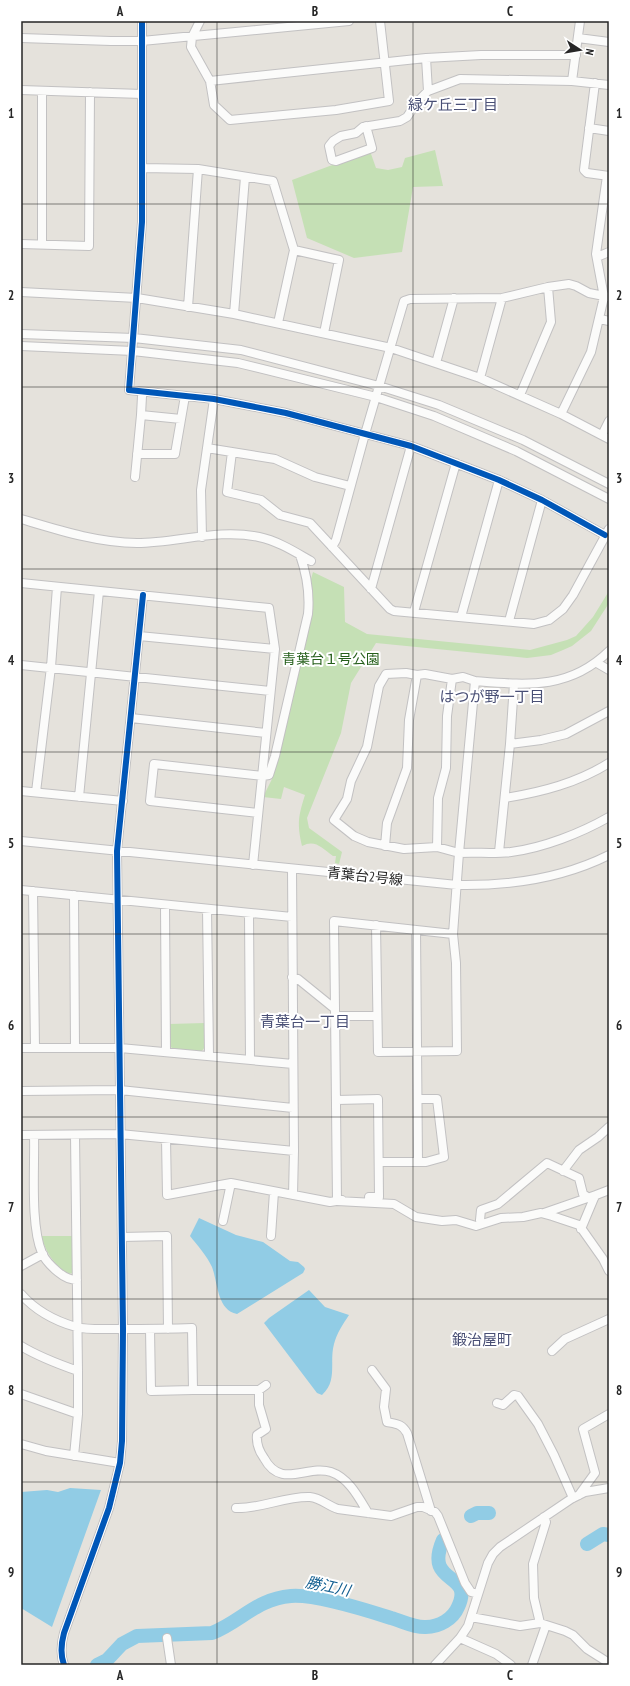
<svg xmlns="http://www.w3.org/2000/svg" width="630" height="1686" font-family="'PT Sans Narrow','Noto Sans JP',sans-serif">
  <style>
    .green { fill: #c5e0b5 }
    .water { fill: #91cce5 }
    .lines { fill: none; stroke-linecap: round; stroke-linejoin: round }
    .river { stroke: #91cce5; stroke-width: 14 }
    .minor-casing { stroke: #c2c1c2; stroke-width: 10 }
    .minor { stroke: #fbfbfa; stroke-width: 8 }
    .cycleway-casing { stroke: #fff; stroke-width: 8 }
    .cycleway { stroke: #0057b8; stroke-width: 6 }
    .grid { fill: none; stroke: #262626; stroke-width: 1; stroke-opacity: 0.55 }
    .labels { text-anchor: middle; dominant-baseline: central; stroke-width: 4; stroke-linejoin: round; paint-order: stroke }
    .park-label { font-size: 14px; fill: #265f1b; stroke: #fff }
    .street-label { font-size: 14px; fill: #262626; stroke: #fff }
    .neighbourhood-label { font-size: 15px; fill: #494f75; stroke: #fff }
    .water-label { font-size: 15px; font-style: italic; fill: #115e90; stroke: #fff }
    .neatline { fill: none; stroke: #262626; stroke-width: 1.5 }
    .grid-label { font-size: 13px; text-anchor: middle; font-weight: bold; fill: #262626 }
  </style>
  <rect width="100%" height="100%" fill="#e5e2dc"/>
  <path class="green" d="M435,150l8,36 -30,1 -11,65 -48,6 -47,-20 -15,-58 78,-29 6,17 12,2 14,-3 3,-9z
    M313,572l31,15 1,35 22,12 163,16 37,-10 9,-4 17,-19 16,-26v12l-18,28 -19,15 -9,4 -12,5 -24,3 -151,-15 -25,40 -10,50 -34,85 2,10 33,24 -3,12 -4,-1 1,-7h-3c-11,-8 -18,-17 -31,-10 -5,-22 -4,-29 3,-51l-21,-8 -3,12 -18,-2 10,-20 16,-71 23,-112 -1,-15z
    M205,1023v24l-4,5 -28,-3 -3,-3 -1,-22z
    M41,1236h32v37l-5,1c-15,-10 -22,-22 -27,-38z"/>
  <path class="water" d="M199,1218l37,17 27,7 27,19 8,1 6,5 1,2 -2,4 -66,41c-20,-4 -19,-31 -25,-47 -5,-11 -15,-22 -22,-31z
    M309,1290l16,17 24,8c-6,9 -12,18 -15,29 -5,18 4,37 -12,51l-5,-2 -53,-70 5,-5z
    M70,1488l31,2 -49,137 -31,-19v-116l26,-2 11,2z"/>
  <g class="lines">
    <path class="river" d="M471,1516l6,-3h12
      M587,1544l16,-10 6,1
      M97,1665l10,-5 15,-16 15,-8 75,-3c30,-12 44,-34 79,-37 25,-2 75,14 100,22 11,3 24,10 35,9 13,0 27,-8 32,-20 17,-36 -35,-21 -15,-67"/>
    <defs>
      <path id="minor" d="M142,21v201l-13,168 85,9 72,14 125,33 88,34 43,20 63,35
        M200,21l-8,16 -1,10 19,34 4,24 16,15 106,-10 53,-9 -9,-80
        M21,38l90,3h31l207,-20
        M578,38l31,4
        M426,58l2,33 32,-12 112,2 37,4
        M210,81l216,-23 55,-3h95
        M572,81l8,-60
        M595,83l-11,87 3,3 22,3
        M21,90l121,4
        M366,126l6,22 -36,13 -4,-1 -3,-14 4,-5 8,-5 15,-3 7,-6 37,-6 7,-4 10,-15 11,-11
        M589,128l20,3
        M143,168l55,1 75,12 21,69 45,10 -15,73
        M21,244l68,2 1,-154
        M42,244v-153
        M597,257l12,-5
        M21,292l116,6 97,16 157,34 89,30 81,36 48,25
        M188,307l10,-138
        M234,314l11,-137
        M600,319l9,2
        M278,323l16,-73
        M21,334l113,4 107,12 138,36 60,19 84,35 86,44
        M21,346l112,5 105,12 138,34 58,19 82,35 93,48
        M436,363l18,-65
        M480,378l22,-80
        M520,395l31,-73 -3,-35
        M561,414l30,-62 13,-55 -8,-43 11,-78
        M141,415l1,-19
        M602,435l7,-14
        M207,448l68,11 40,18 35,9
        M232,452l-5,40 34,8 19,15 30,8 80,86 4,2 140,13 15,-4 14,-11 10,-14 36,-66
        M137,454h38l10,-58
        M135,477l6,-62 40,4
        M21,519c37,11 77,24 116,24 40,0 82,-15 122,-6 19,4 36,15 52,24
        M202,537l-1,-47 13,-91
        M332,547l4,-7 29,-106 39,-133 6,-2 92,-1 46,-11 21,-3 7,2 13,7 20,4
        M21,583l248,25 6,41 -22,216
        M371,589l40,-143
        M414,612l42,-149
        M461,617l38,-137
        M509,621l33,-121
        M139,636l136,13
        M609,651c-40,39 -82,34 -134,30l-16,172c17,-1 35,1 52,-1 32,-4 70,-19 98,-35
        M597,663l12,7
        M21,665l249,26
        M131,718l135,15
        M510,744l31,-4 25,-6 43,-23
        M21,791l102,10
        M36,792l15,-125 6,-80
        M79,797l20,-206
        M505,798c37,-6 72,-15 104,-35
        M258,813l-108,-12 4,-37 109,12 6,-1 6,-19 33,-142c2,-21 -1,-39 -8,-59
        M21,841l436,44c52,1 104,-6 152,-30
        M385,846l2,-23 20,-55 2,-48 8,-45
        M437,847l1,-49 8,-30 1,-52 5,-37
        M499,852l11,-108 4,-60
        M21,890l271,27
        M33,891l2,157
        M74,895l1,153
        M165,905l1,147
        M207,909l2,146
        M249,913l1,147
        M376,925l2,127 79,-1 -1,-88 -3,-29 6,-81 -22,-6 -33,2 -36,-7 -14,-6 -20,-16 13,-21 4,-18 16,-34 12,-61 7,-12 20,-1 11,2 8,-1 27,5 11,-2 12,4
        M292,977l6,2 37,30 2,192 57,3 22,13 26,4 14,-1 20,6 25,-8 22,-1 18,-4 11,3 27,9 24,34 6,12
        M335,1009l-1,-88 119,13
        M335,1016h42
        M21,1048h99l173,16
        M21,1091l99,-1 173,18
        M418,1099h19l7,58 -18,5h-8
        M337,1100l41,-1 1,98h-10
        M21,1135l99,-1 174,17 -2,-282
        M34,1135c1,32 -4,90 8,118 3,7 10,14 16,19 6,5 11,8 19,8
        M166,1139l1,56 64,-12 99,19 12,-2
        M379,1162h39l-2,-232
        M563,1171l16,-21 19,-13 11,-10
        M293,1195l1,-44
        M544,1213l52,-18
        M480,1220l1,-10 17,-6 49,-41 32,15 4,16 6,4
        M223,1221l8,-38
        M581,1229l13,-31 2,-3 13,-5
        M271,1236l3,-44
        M122,1237l45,-1 1,93
        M21,1266l22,-12
        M21,1294c14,16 34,27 55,33 12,3 27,2 40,2 25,0 51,0 76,-1l1,62 -42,1 -1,-62
        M21,1346c18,11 37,18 57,25
        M552,1351l13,-12 44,-20
        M372,1370l14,19 -2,18 3,15c10,2 15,2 20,11l24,78
        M193,1390h66l7,-5
        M259,1390v15l7,24 -9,6c-1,9 2,16 7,23 17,32 43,6 67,14 18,6 28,26 37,41
        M21,1394l57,20
        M497,1403l6,2 11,-10 4,1 20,28 16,31 19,43
        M21,1444l25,7 74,12
        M74,1456l4,-42v-43l-3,-236
        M579,1495l16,-22 -12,-44 26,-15
        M236,1508c25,1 49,-12 74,-11 11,1 18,9 28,12l53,7 26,-9h6l12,5 3,4 27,67 6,9 7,2
        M471,1617l49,9 20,-3 25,8 8,4 14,14 22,14
        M540,1623l-6,-25 -1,-34 13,-42 -2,-5
        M167,1638l4,27
        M460,1638l36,16 15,11
        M64,1665c-4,-11 -3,-21 0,-32l45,-125 11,-45 2,-22 1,-112 -6,-478 26,-256
        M435,1665l25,-27 8,-12 20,-63 5,-9 7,-7 71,-48 14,-7 24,-4
        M532,1665l14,-40"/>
    </defs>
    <use href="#minor" class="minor-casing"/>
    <use href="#minor" class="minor"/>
    <defs>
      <path id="cycleway" d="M142,21v201l-13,168 85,9 72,14 125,33 88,34 43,20 63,35
        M64,1665c-4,-11 -3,-21 0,-32l45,-125 11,-45 2,-22 1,-112 -6,-478 26,-256"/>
    </defs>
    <use href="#cycleway" class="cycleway-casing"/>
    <use href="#cycleway" class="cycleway"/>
  </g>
  <path class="grid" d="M217,21v1644M413,21v1644M21,204h588M21,387h588M21,569h588M21,752h588M21,934h588M21,1117h588M21,1299h588M21,1482h588"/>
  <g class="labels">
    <g class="park-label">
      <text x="331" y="659">青葉台１号公園</text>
    </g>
    <g class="street-label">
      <text transform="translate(365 876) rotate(6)">青葉台2号線</text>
    </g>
    <g class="neighbourhood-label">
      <text x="453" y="104">緑ケ丘三丁目</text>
      <text x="492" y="696">はつが野一丁目</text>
      <text x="305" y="1021">青葉台一丁目</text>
      <text x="482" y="1339">鍛治屋町</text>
    </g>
    <g class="water-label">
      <text transform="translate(328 1586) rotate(12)">勝江川</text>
    </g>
  </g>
  <rect width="630" height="1686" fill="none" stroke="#ffffff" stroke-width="44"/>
  <g transform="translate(580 50) rotate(102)" stroke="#ffffff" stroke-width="3" paint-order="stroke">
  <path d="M0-3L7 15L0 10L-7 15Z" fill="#262626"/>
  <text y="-6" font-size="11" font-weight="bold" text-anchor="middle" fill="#262626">N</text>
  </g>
  <rect x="22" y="22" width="586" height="1642" class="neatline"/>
  <g class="grid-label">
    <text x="120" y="16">A</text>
    <text x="315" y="16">B</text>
    <text x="510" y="16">C</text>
    <text x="11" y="118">1</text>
    <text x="619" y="118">1</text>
    <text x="11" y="300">2</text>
    <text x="619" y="300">2</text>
    <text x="11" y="483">3</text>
    <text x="619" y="483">3</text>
    <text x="11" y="665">4</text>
    <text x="619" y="665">4</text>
    <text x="11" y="848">5</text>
    <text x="619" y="848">5</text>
    <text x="11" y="1030">6</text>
    <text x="619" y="1030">6</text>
    <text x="11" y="1212">7</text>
    <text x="619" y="1212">7</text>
    <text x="11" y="1395">8</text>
    <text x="619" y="1395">8</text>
    <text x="11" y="1577">9</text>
    <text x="619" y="1577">9</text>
    <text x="120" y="1680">A</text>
    <text x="315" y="1680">B</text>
    <text x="510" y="1680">C</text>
  </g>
</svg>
